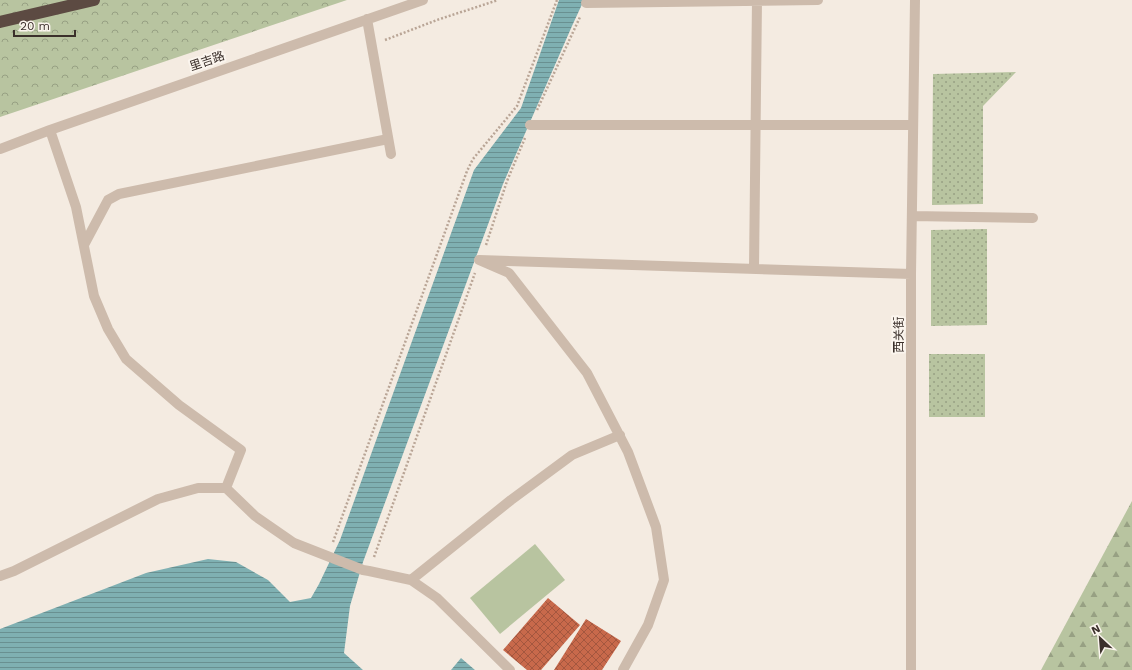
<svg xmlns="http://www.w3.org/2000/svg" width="1132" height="670" font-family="'Work Sans','Noto Sans SC',sans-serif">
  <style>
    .grass { fill: url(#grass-dots) }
    .forest { fill: url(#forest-firs) }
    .park { fill: url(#park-crowns) }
    .pitch { fill: #b8c4a0 }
    .water { fill: url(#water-rules) }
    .building { fill: url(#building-cross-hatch) }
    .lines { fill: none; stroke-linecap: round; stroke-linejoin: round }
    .path { stroke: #b9a596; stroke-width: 2.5; stroke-dasharray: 2 2; stroke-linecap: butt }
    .minor { stroke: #cdbbac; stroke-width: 10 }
    .highway { stroke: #5c4a42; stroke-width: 12 }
    .labels { text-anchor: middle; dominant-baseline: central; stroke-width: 4; stroke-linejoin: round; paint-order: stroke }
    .street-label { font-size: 12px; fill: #3b302b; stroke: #fbf5ee }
  </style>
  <defs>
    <pattern id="grass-dots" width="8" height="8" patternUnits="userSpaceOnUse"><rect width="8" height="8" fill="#b8c4a0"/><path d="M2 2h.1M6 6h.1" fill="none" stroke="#97a083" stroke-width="1.8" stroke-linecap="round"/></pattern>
    <pattern id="forest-firs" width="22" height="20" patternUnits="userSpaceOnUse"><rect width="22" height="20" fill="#b8c4a0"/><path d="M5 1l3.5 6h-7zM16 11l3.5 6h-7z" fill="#97a083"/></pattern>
    <pattern id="park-crowns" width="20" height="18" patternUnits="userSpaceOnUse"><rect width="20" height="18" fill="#b8c4a0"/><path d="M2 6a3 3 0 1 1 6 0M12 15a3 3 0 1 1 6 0" fill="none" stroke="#97a083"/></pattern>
    <pattern id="water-rules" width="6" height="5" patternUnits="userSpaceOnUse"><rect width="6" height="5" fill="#7fb0b2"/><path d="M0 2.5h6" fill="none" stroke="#699091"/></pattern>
    <pattern id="building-cross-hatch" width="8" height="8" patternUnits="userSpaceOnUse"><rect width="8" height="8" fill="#c8694b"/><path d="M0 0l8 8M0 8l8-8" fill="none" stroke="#a4573f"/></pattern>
  </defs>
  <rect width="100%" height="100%" fill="#f4ebe1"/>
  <path class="grass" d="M1016,72l-33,34v98l-51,1 1,-131z
    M987,229v96l-56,1v-96z
    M929,354h56v63h-56z"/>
  <path class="forest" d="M1132,501v169h-91z"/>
  <path class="park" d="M0,0h347l-347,117z"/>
  <path class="pitch" d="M535,544l30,36 -65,54 -30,-36z"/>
  <path class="water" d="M559,0h25l-12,26 -69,158 -140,378 -13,44 -6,47 19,17h-363v-41l146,-56 62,-14 28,3 32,18 22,22 21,-4 8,-14 21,-44 134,-370 47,-62z
    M461,658l14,12h-24z"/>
  <path class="building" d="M548,598l32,27 -39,45h-14l-24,-20z
    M586,619l35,22 -19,29h-48z"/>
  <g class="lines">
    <path class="path" d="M385,40l52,-20 61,-20
      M537,110l43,-93
      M486,245l21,-64 18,-43
      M333,542l134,-371 6,-12 44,-53 40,-106
      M374,557l101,-284"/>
    <path class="minor" d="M586,3l232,-3
      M367,19l24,135
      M530,125h383
      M50,130l26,77 18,89 14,33 18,30 53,46 62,45 -15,38
      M0,149l50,-19 373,-130
      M912,216l121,2
      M84,245l24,-45 11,-6 269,-55
      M754,269l3,-269
      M0,576l14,-5 144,-72 40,-11h28l29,28 39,27 69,27 6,1 42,9 26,18 73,72
      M411,580l100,-80 61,-45 48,-20
      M623,670l25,-45 16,-45 -8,-53 -28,-75 -41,-79 -78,-100 -30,-13 432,14
      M911,670v-396l4,-274"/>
    <path class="highway" d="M0,22l94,-22"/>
  </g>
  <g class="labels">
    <g class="street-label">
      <text transform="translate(207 61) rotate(-19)">里吉路</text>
      <text transform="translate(899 335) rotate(-90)">西关街</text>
    </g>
  </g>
  <g transform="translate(1100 638) rotate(334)" stroke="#fbf5ee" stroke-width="3" paint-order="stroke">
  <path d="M0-3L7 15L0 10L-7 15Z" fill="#3b302b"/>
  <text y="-6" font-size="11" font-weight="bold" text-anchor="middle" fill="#3b302b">N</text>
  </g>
  <path d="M14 30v6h61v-6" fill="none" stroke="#3b302b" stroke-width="2"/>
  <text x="20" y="30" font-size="12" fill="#3b302b" stroke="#fbf5ee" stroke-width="3" paint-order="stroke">20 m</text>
</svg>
